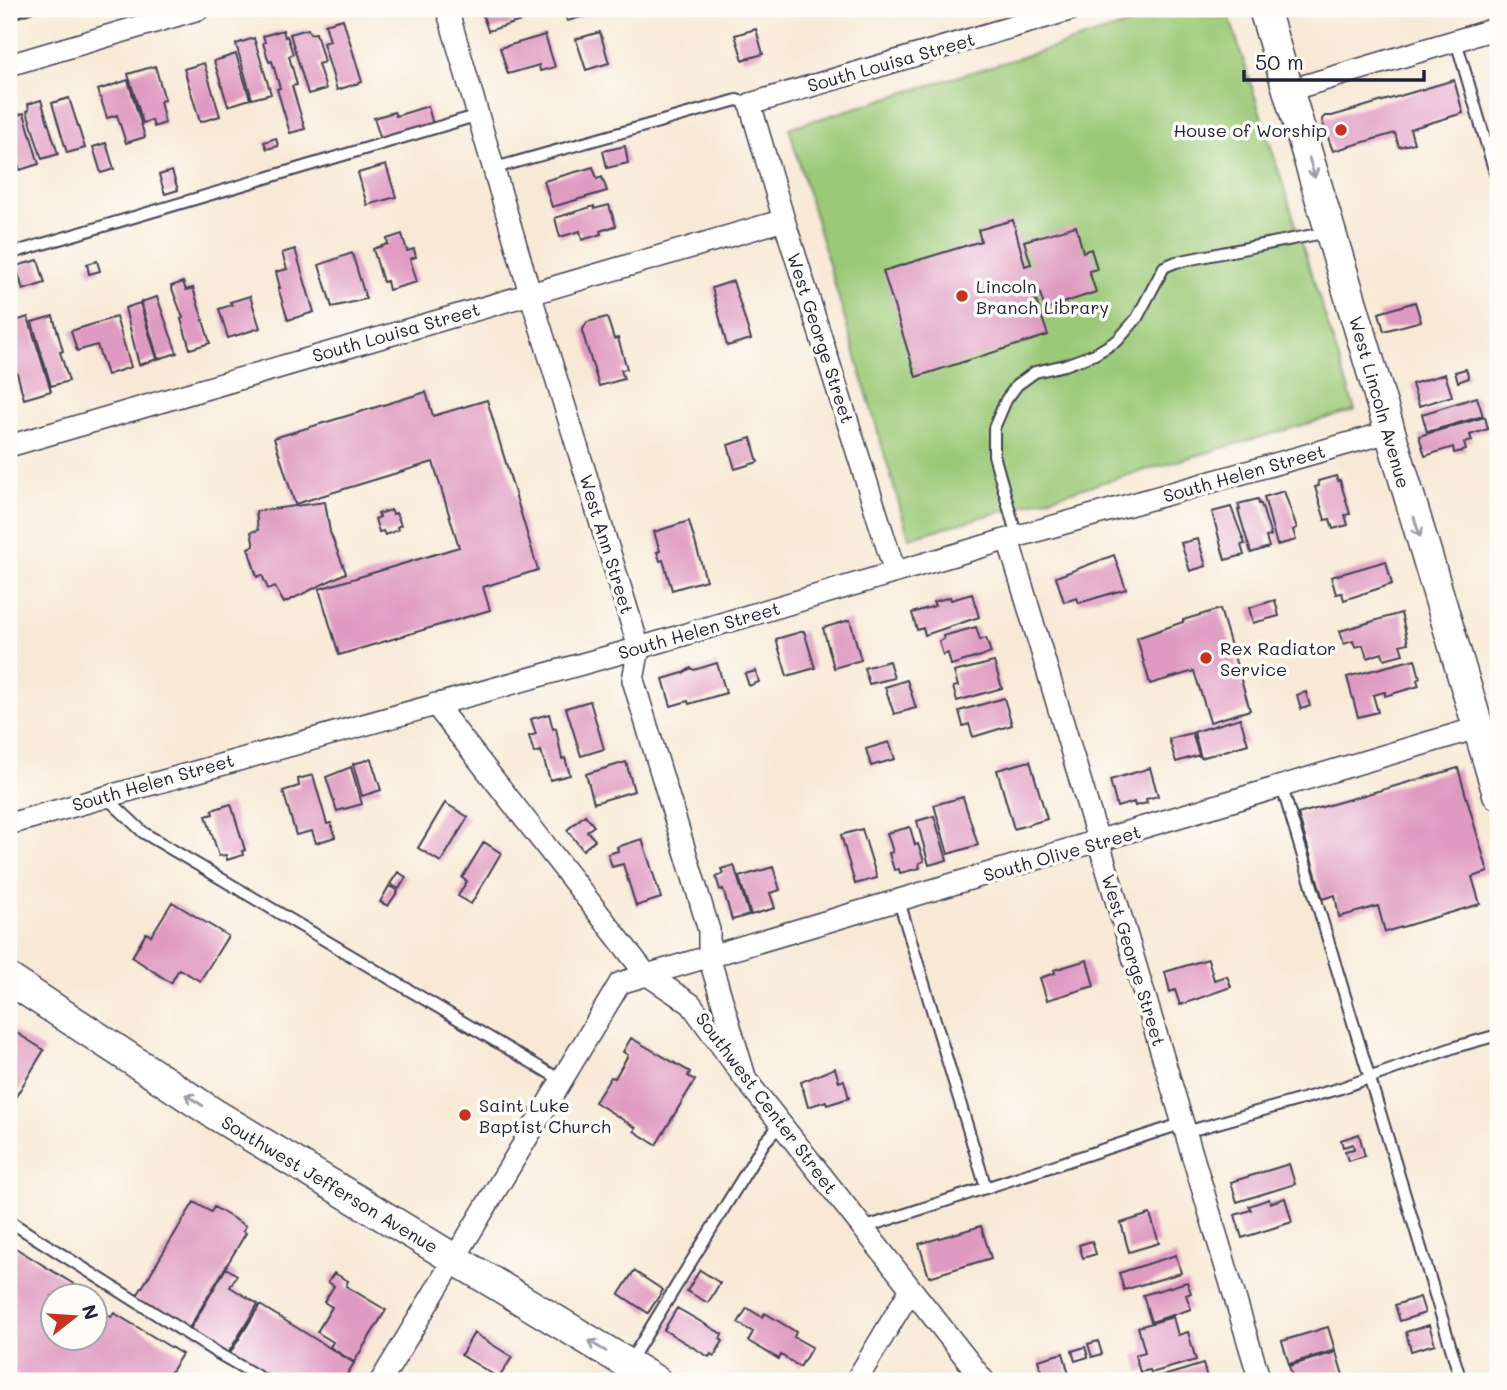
<svg xmlns="http://www.w3.org/2000/svg" width="1507" height="1390" font-family="Mali,sans-serif">
  <style>
    .green { fill: #9bc977; stroke: #5e7659; stroke-width: 2 }
    .building { fill: #df9ac1 }
    .lines { fill: none; stroke-linecap: round; stroke-linejoin: round }
    .lane-casing { stroke: #424052; stroke-width: 14 }
    .street-casing { stroke: #424052; stroke-width: 24 }
    .secondary-casing { stroke: #424052; stroke-width: 33 }
    .lane { stroke: #fff; stroke-width: 10 }
    .street { stroke: #fff; stroke-width: 21 }
    .secondary { stroke: #fff; stroke-width: 30 }
    .oneway { stroke: #9c9ca7 }
    .poi-dot { fill: #c8321e; stroke: #fdfcf7; stroke-width: 2.5 }
    .labels { text-anchor: middle; dominant-baseline: central; stroke-width: 7; stroke-linejoin: round; paint-order: stroke }
    .street-label { font-size: 18px; fill: #22223b; stroke: #fdfcf7 }
    .poi-label { font-size: 18px; fill: #22223b; stroke: #fdfcf7; text-anchor: start }
  </style>
  <rect width="100%" height="100%" fill="#fdfcf7"/>
  <filter id="ink" filterUnits="userSpaceOnUse"><feTurbulence type="fractalNoise" baseFrequency=".0143" numOctaves="2"/><feDisplacementMap in="SourceGraphic" scale="14" xChannelSelector="R" yChannelSelector="G"/><feConvolveMatrix kernelMatrix="1 2 1 2 8 2 1 2 1" color-interpolation-filters="sRGB"/></filter>
  <filter id="wash" filterUnits="userSpaceOnUse"><feTurbulence type="fractalNoise" baseFrequency=".00686" numOctaves="4" result="noise"/><feDisplacementMap in="SourceGraphic" scale="28" xChannelSelector="R" yChannelSelector="G"/><feGaussianBlur stdDeviation="1.57" result="paint"/><feColorMatrix in="noise" values="0 0 0 0 0 0 0 0 0 0 0 0 0 0 0 0 0 1.4 0 .05"/><feComposite in="paint" operator="in"/></filter>
  <g filter="url(#wash)">
    <rect width="100%" height="100%" fill="#f8e9d6"/>
    <path class="green" d="M1179,9h48l128,401 -446,128 -120,-410z"/>
    <g id="blocks">
      <path class="building" d="M9,9h23l1,3 -24,8z
        M481,9h51l2,8 -46,14z
        M563,9h24l2,6 -22,6z
        M343,19l19,63 -25,8 -14,-47 7,-2 -5,-17z
        M308,29l2,5 6,-1 8,29 -6,2 8,25 -18,5 -18,-60z
        M756,29l7,25 -20,6 -8,-25z
        M283,30l2,7 2,-1 6,18 -4,2 8,29 -5,1 13,43 -15,4 -13,-44 3,-1 -8,-27 -3,1 -6,-19 2,-1 -2,-6z
        M600,32l9,31 -23,7 -10,-31z
        M545,35l10,32 -15,4 -1,-6 -31,9 -8,-26z
        M254,38l17,56 -19,5 -16,-55z
        M236,54l14,45 -22,7 -14,-45z
        M204,63l16,53 -20,6 -16,-53z
        M155,66l10,34 -5,1 5,22 -11,4 -2,-7 -9,3 -15,-49z
        M128,80l17,57 -19,6 -9,-28 -10,3 -9,-28z
        M1454,80l9,33 -53,16 4,14 -15,4 -4,-14 -62,18 -10,-27 -1,-5 3,-3h7z
        M69,98l16,50 -18,5 -15,-50z
        M41,100l17,54 -16,5 -15,-48 2,-1 -1,-6z
        M428,106l5,19 -52,15 -7,-22 20,-6 2,4z
        M24,113l15,51 -19,6 -11,-37v-15z
        M276,138l2,8 -11,3 -3,-7z
        M106,143l8,26 -13,4 -8,-26z
        M625,146l3,17 -21,5 -4,-17z
        M386,165l10,32 -29,8 -9,-32z
        M593,167l4,12 5,-2 5,14 -55,16 -8,-26z
        M172,171l6,19 -13,4 -6,-19z
        M609,205l7,21 -16,5 1,3 -19,6 -2,-9 -20,6 -5,-19 39,-12v3z
        M1013,220l12,46 6,-2 -7,-23 52,-15 7,26 8,-3 6,20 -8,2 7,21 -51,17 -8,-25 -6,2 17,49 -132,42 -33,-106 98,-30 -3,-11z
        M402,234l5,17 7,-2 2,8 -6,2 7,23 -28,8 -2,-9 -4,1 -10,-33 15,-5 -1,-5z
        M295,249l19,63 -26,8 -10,-32h2l-4,-16 11,-3 -5,-16z
        M352,253l14,46 -34,8 -13,-42z
        M38,260l7,23 -22,7 -7,-24z
        M97,261l3,10 -11,3 -2,-10z
        M733,281l18,58 -24,7 -15,-58z
        M183,282l3,8 7,-2 17,55 -20,6 -9,-30 2,-1 -12,-32z
        M250,296l10,32 -32,10 -9,-29 13,-4 -2,-3z
        M157,297l20,56 -19,6 -17,-57z
        M1415,302l6,19 -37,10 -5,-18z
        M140,303l17,56 -18,6 -14,-57z
        M53,316l10,35 -3,1 9,29 -18,5 -19,-64z
        M28,317l23,74 -27,8 -7,-26 -4,1 -4,-14v-37z
        M116,317l15,50 -24,8 -10,-30 -20,6 -6,-20z
        M607,317l7,22 4,-1 9,31 -6,1 3,9 -25,7 -17,-55 5,-9z
        M1466,369l3,9 -11,4 -3,-10z
        M1445,374l7,22 -33,10 -7,-22z
        M426,392l7,24 54,-16 51,170 -55,17 7,23 -151,45 -20,-66 140,-42 -26,-85 -138,42 -21,-66z
        M1477,397l6,19 -56,16 -5,-18z
        M1485,417l3,12 -18,6 2,6 -8,2 2,7 -12,3 -1,-6 -28,9 -6,-20z
        M751,438l7,24 -23,7 -7,-24z
        M1336,476l2,5 2,-1 10,34 -5,1 3,10 -15,4 -3,-10 -5,1 -10,-33 4,-1 -1,-5z
        M1284,491l13,37 -4,2 3,10 -19,5 -13,-48z
        M1258,499l1,5h2l10,32 -5,1 3,10 -18,6 -13,-43h2l-2,-6z
        M325,502l5,30 16,41 -62,30 -9,-16 -7,2 -6,-14 -5,2 -9,-29 6,-2 -3,-14 7,-2 -2,-19z
        M1231,507l14,37 -4,1 3,10 -19,5 -13,-48z
        M391,510l2,4 3,-1 5,12 -4,2 1,3 -13,5 -2,-4 -4,1 -4,-13 5,-2 -2,-3z
        M689,521l17,59 -34,10 -9,-30 -3,1 -3,-9 3,-1 -6,-19z
        M1198,539l8,27 -16,5 -9,-28z
        M1114,555l12,34 -47,14 -2,-5 -13,4 -8,-25z
        M1386,561l6,23 -48,16 -2,-7 -6,1 -5,-17z
        M972,594l7,23 -54,18 -2,-7 -6,2 -5,-17 23,-7 -2,-4 17,-5 1,3z
        M1275,600l4,16 -26,7 -4,-15z
        M1220,609l30,101 -40,12 -16,-51 -44,13 -13,-46 46,-16v-2z
        M1401,613l7,30 -8,2 3,9 -19,5 -2,-6 -15,5 -4,-13 -8,2 -2,-6 -9,3 -4,-13z
        M850,620l11,40 -27,8 -11,-40z
        M976,627l4,13 6,-2 5,15 -40,12 -3,-12 -5,2 -4,-14 5,-2 -1,-3z
        M804,631l11,37 -28,8 -11,-37z
        M1415,659l5,19 -3,2 2,6 -34,10v-4l-12,3 5,17 -20,5 -11,-40z
        M889,661l5,17 -25,6 -5,-16z
        M994,662l8,26 -45,13 -4,-14 5,-1 -4,-14z
        M717,663l9,30 -37,11 -1,-3 -17,5 -8,-27 20,-6 8,-5 3,2z
        M756,671l3,11 -10,4 -4,-12z
        M907,680l9,28 -22,6 -9,-27z
        M1306,692l4,14 -9,3 -4,-14z
        M1004,698l8,27 -39,12 -4,-13 -6,2 -4,-15z
        M590,701l14,48 -23,7 -15,-48z
        M549,714l4,15 3,-1 6,31 3,-1 5,17 -20,5 -9,-29 -7,2 -5,-17 7,-2 -5,-15z
        M1240,718l8,26 -47,14 -7,-26z
        M1192,733l7,22 -23,7 -7,-23z
        M889,742l6,17 -24,7 -5,-17z
        M371,759l10,31 -19,6 -9,-32z
        M1030,761l17,58 -33,10 -17,-59z
        M626,762l8,29 -40,12 -8,-29z
        M351,767l11,37 -25,7 -11,-34z
        M1150,768l8,28 -12,3 1,4 -12,3 -1,-4 -17,5 -7,-27z
        M1458,768l30,104 -16,5 8,27 -95,28 -7,-26 -39,11 -4,-22 -12,4 -25,-85z
        M313,775l14,49 4,-1 4,14 -19,6 -4,-12 -16,4 -13,-44 16,-5 -1,-7z
        M963,797l15,48 -30,9 -14,-49z
        M445,803l23,14 -27,45 -23,-14z
        M231,804l14,46 -3,1 1,4 -16,5 -1,-5 -7,1 -13,-40 7,-2 -1,-4z
        M585,815l9,11 -7,5 8,9 -12,10 -16,-20z
        M934,816l13,44 -18,5 -12,-44z
        M910,827l5,18 3,-1 6,17 -5,2 1,5 -20,5 -1,-4 -5,1 -5,-17 4,-1 -6,-19z
        M862,829l15,49 -22,6 -14,-49z
        M642,839l19,59 -25,8 -13,-42 -11,3 -4,-13 10,-3 -1,-4z
        M484,842l17,11 -30,51 -13,-8 9,-15 -5,-3z
        M734,865l15,50 -17,5 -9,-31 -3,1 -4,-13 7,-3 -2,-5z
        M773,867l7,23 -10,3 5,15 -24,7 -12,-38z
        M398,872l8,5 -7,12 -9,-5z
        M389,886l9,5 -10,15 -8,-4z
        M172,902l56,34 -28,45 -21,-12 -8,14 -39,-26 14,-24 5,3z
        M1208,959l6,21 13,-4 4,11 -51,18 -5,-15 -5,2 -5,-20z
        M1087,960l7,26 -47,14 -7,-22 15,-5 -1,-3z
        M9,1028l35,22 -35,58z
        M631,1038l59,34 -2,4 7,4 -39,65 -22,-14 2,-3 -41,-26 16,-25 4,1 13,-23 -5,-3z
        M835,1068l4,14 5,-2 5,18 -22,7 -1,-4 -18,6 -7,-25z
        M1359,1134l6,22 -17,5 -3,-10 9,-2 -1,-5 -10,3 -2,-7z
        M1289,1164l6,20 -58,18 -6,-20z
        M1285,1198l7,24 -50,16 -7,-23 16,-5 -2,-4 20,-7 1,4z
        M194,1202l17,10 3,-5 32,19 -3,5 3,2 -58,97 -53,-31z
        M1150,1214l9,29 -30,9 -8,-29z
        M981,1226l10,32 -62,19 -10,-33z
        M1092,1241l4,13 -13,4 -4,-13z
        M9,1244l84,52h-41v42h42v-41l6,3 -4,7 15,10 3,-4 68,41 -17,27h-156z
        M1176,1255l5,18 -57,17 -5,-17z
        M226,1268l11,7 -7,12 28,17 -31,51 -38,-24z
        M700,1270l20,13 -12,20 -21,-12z
        M634,1271l29,19 -15,23 -29,-19z
        M334,1273l14,8 -2,5 40,24 -32,52 -24,-15 3,-5 -16,-10 15,-25 -8,-5 10,-16 -6,-4z
        M1187,1282l4,11 -5,2 5,14 -40,13 -8,-27z
        M1420,1297l5,16 -25,8 -5,-16z
        M260,1305l94,58 -11,18h-71l-43,-26z
        M677,1308l45,26 -2,5 3,2 -9,15 -3,-2 -2,3 -45,-27z
        M747,1308l15,9 3,-4 31,19 -2,5 18,10 -12,20 -19,-12 -2,4 -31,-18 5,-9 -15,-9z
        M1173,1317l5,18 10,-3 8,28 -45,13 -1,-3 -10,2 -5,-17 10,-3 -7,-25z
        M1429,1325l6,19 -24,7 -5,-19z
        M1328,1327l7,23 -46,14 -7,-23z
        M474,1333l38,24 -13,21 -38,-23z
        M1098,1341l4,13 -10,3 -4,-13z
        M1085,1347l3,10 -13,4 -3,-10z
        M1336,1352l7,23 -22,6h-27l-5,-15z
        M1063,1353l6,21 -25,7 -6,-21z
        M1203,1364l5,17h-61z"/>
    </g>
  </g>
  <g filter="url(#ink)">
    <use href="#blocks" fill-opacity="0" stroke="#424052" stroke-width="2"/>
    <g class="lines">
      <defs>
        <path id="lane" d="M1456,41l42,142
          M495,168l242,-68 13,4
          M9,254l470,-139
          M1017,537l-23,-82v-27l12,-28 11,-15 18,-13 30,-7 30,-11 23,-14 19,-22 27,-51 12,-5 152,-30
          M1282,787l179,594
          M107,798l37,35 417,247
          M899,901l87,287
          M1186,1132l155,-44 114,-41 43,-12
          M9,1221l210,133 47,27
          M863,1228l321,-105
          M629,1363l135,-220 17,-19"/>
        <path id="street" d="M447,9l83,284 109,355 -6,32 76,250v27l37,123
          M9,65l190,-56
          M1290,90l208,-62
          M9,446l775,-226
          M1008,539l252,842
          M895,572l-111,-352 -34,-116 323,-95
          M435,704l211,270 45,30 55,76 238,301
          M9,824l630,-176 369,-109 381,-107
          M381,1381l239,-398 857,-255
          M856,1381l55,-92"/>
        <path id="secondary" d="M1264,9l234,785
          M9,979l204,134 443,268"/>
      </defs>
      <use href="#lane" class="lane-casing"/>
      <use href="#street" class="street-casing"/>
      <use href="#secondary" class="secondary-casing"/>
      <use href="#lane" class="lane"/>
      <use href="#street" class="street"/>
      <use href="#secondary" class="secondary"/>
    </g>
    <defs><path id="oneway-shaft" d="M-6 0H5M1.5-3L5.5 0L1.5 3" fill="none" stroke-width="1.6" stroke-linecap="round" stroke-linejoin="round" transform="scale(1.75)"/></defs>
    <g class="oneway">
      <use href="#oneway-shaft" transform="translate(1312 168) rotate(74)"/>
      <use href="#oneway-shaft" transform="translate(1417 527) rotate(73)"/>
      <use href="#oneway-shaft" transform="translate(194 1100) rotate(-147)"/>
      <use href="#oneway-shaft" transform="translate(597 1346) rotate(-149)"/>
    </g>
  </g>
  <g class="poi-dot">
    <circle cx="1341" cy="130" r="7"/>
    <circle cx="962" cy="296" r="7"/>
    <circle cx="1206" cy="658" r="7"/>
    <circle cx="465" cy="1115" r="7"/>
  </g>
  <g class="labels">
    <g class="street-label">
      <text transform="translate(891 62) rotate(-16)">South Louisa Street</text>
      <text transform="translate(396 332) rotate(-16)">South Louisa Street</text>
      <text transform="translate(821 338) rotate(72)">West George Street</text>
      <text transform="translate(1380 402) rotate(74)">West Lincoln Avenue</text>
      <text transform="translate(1244 473) rotate(-16)">South Helen Street</text>
      <text transform="translate(607 544) rotate(73)">West Ann Street</text>
      <text transform="translate(699 630) rotate(-16)">South Helen Street</text>
      <text transform="translate(153 782) rotate(-16)">South Helen Street</text>
      <text transform="translate(1062 853) rotate(-16)">South Olive Street</text>
      <text transform="translate(1134 960) rotate(73)">West George Street</text>
      <text transform="translate(767 1103) rotate(53)">Southwest Center Street</text>
      <text transform="translate(330 1184) rotate(31)">Southwest Jefferson Avenue</text>
    </g>
    <g class="poi-label">
      <text x="1327" y="130" text-anchor="end">House of Worship</text>
      <text x="976" y="286">Lincoln<tspan x="976" dy="21">Branch Library</tspan></text>
      <text x="1220" y="648">Rex Radiator<tspan x="1220" dy="21">Service</tspan></text>
      <text x="479" y="1105">Saint Luke<tspan x="479" dy="21">Baptist Church</tspan></text>
    </g>
  </g>
  <rect width="1507" height="1390" fill="none" stroke="#fdfcf7" stroke-width="35"/>
  <g transform="translate(74 1317) rotate(73)"><circle r="33" fill="#fdfcf7" stroke="#a5a5ac" stroke-width="2"/>
  <path d="M0-5L12 26L0 18L-12 26Z" fill="#c8321e"/>
  <text y="-10" font-size="19" font-weight="bold" text-anchor="middle" fill="#22223b">N</text>
  </g>
  <path d="M1244 70v10h180v-10" fill="none" stroke="#22223b" stroke-width="3.5"/>
  <text x="1255" y="70" font-size="21" fill="#22223b" stroke="#fdfcf7" stroke-width="5" paint-order="stroke">50 m</text>
</svg>
